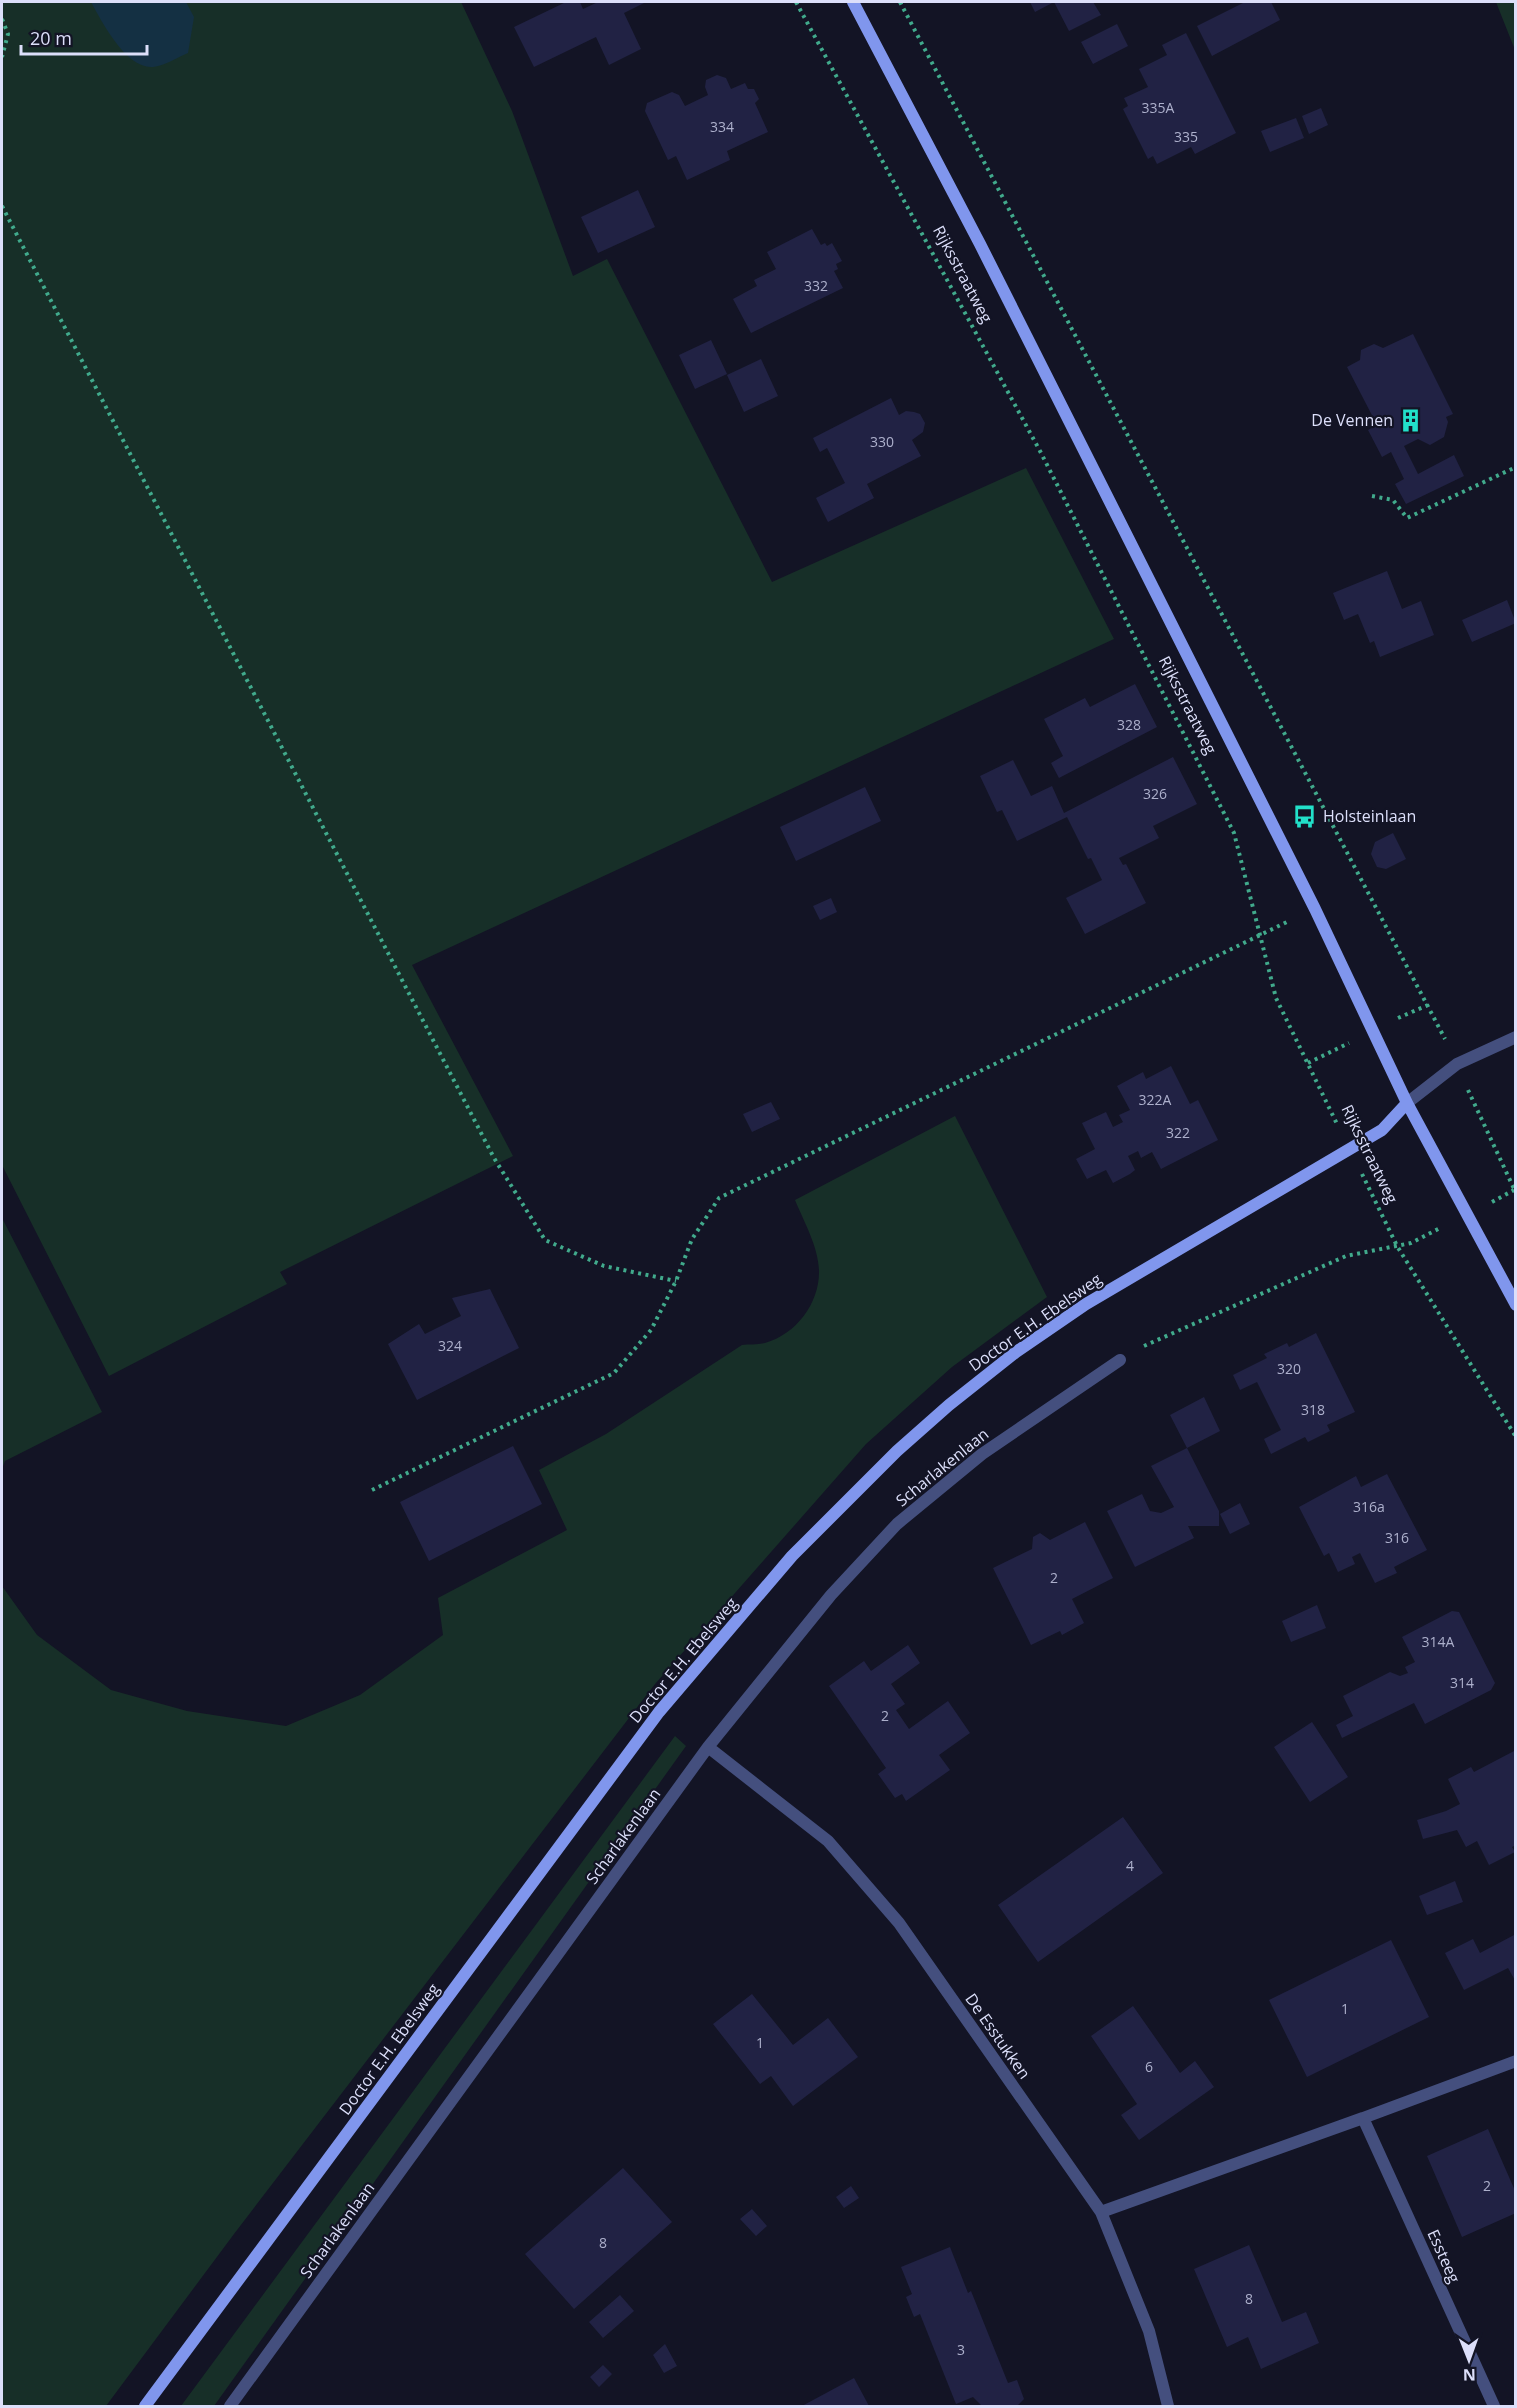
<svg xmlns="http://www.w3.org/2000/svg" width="1517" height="2408" font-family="'Open Sans',sans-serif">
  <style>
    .green { fill: #172f28 }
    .water { fill: #143043 }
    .building { fill: #212244 }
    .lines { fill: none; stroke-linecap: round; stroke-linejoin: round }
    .path { stroke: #41aa8c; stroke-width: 4; stroke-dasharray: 3 4.5; stroke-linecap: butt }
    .minor { stroke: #444f7e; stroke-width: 12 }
    .secondary { stroke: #8096ed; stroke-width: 12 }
    .labels { text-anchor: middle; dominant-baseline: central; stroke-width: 4.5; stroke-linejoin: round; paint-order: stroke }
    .number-label { font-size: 14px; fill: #adb0cc }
    .street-label { font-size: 16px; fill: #dcdffa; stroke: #131425 }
    .poi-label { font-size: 16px; fill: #dcdffa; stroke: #131425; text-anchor: end }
  </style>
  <rect width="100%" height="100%" fill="#131425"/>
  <path class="green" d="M2,2h459l51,109 61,165 34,-17 165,323 254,-114 88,171 -702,326 101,191 -233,116 7,12 -178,92 -107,-211z
    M1496,2h19v48z
    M955,1116l92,181 -95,70 -86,77 -211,240 -421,550 -128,172h-104v-820l35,49 74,55 76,21 99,15 74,-31 83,-60 -5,-37 129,-68 -28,-60 67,-36 136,-89c7,-1 16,0 23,-2 32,-9 55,-41 54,-73 -1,-24 -15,-48 -24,-70z
    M2,1218l100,194 -97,49 -3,8z
    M675,1736l11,10 -472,660h-33z"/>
  <path class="water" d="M91,2h95l8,15 -6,36c-10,4 -24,13 -35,14 -27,2 -51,-45 -62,-65z"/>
  <path class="building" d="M566,2h14l3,7 15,-7h48l-22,11 17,36 -32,16 -13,-28 -62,30 -20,-40z
    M1030,2h63l8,13 -32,16 -15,-29 -19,10z
    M1245,2h26l9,18 -68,36 -15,-30z
    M1117,24l11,22 -35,18 -12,-22z
    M1186,33l50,100 -41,21 -4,-7 -34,17 -4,-8 -5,3 -25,-50 5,-3 -4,-8 24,-11 -9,-18 28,-14 -5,-10z
    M717,75l9,3 5,11 14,-6 3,6h6l5,10 -4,4 13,29 -41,19 3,9 -43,20 -11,-24 -8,4 -23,-49 2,-8 25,-11 7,3 6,11 23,-11 -3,-8 1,-7z
    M1321,108l7,17 -19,9 -7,-18z
    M1296,118l8,20 -34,14 -9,-21z
    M638,190l17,37 -57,26 -17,-36z
    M812,229l9,16 4,-2 2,3 5,-3 10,18 -6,3 2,5 -4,2 9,17 -92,45 -18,-34 24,-13 -3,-6 22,-11 -9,-17z
    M1413,334l40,80 -7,3 2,5 -4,15 -14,8 -12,-6 -14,7 14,28 36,-19 10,21 -58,28 -11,-20 9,-5 -13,-27 -9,5 -14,-27 9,-5 -30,-58 13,-7 1,-10 13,-6 9,4z
    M711,340l16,34 -32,15 -16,-34z
    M761,359l17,37 -34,16 -17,-37z
    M891,398l8,17 7,-4 8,1 6,2 5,9 -2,9 -11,8 9,16 -54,28 7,14 -46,24 -12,-24 29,-15 -18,-35 -7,4 -7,-14z
    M1387,571l15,38 19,-8 13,34 -54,22 -6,-16 -4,2 -12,-29 -14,6 -11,-27z
    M1507,600l9,23 -44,19 -10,-22z
    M1135,684l22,43 -98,51 -8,-15 12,-7 -19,-37 41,-21 5,9z
    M1173,757l24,47 -44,22 6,12 -40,20 4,7 3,-1 20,39 -61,31 -19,-36 36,-18 -11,-22 -3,1 -21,-42 -50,24 -15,-31 -5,2 -17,-36 33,-16 18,36 21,-10 12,27z
    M865,787l16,34 -85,40 -16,-34z
    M1393,833l13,26 -20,10 -9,-2 -6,-13 4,-12z
    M831,898l6,14 -17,8 -7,-14z
    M1171,1066l19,38 8,-4 20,40 -57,29 -9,-17 -11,6 -3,-7 -10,5 7,14 -5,4 -17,9 -7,-13 -19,9 -11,-20 19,-10 -13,-26 24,-11 7,15 10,-5 -4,-7 11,-5 -13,-24 26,-14 3,7z
    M771,1102l9,17 -28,13 -9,-18z
    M490,1289l29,59 -102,52 -29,-56 31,-20 6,10 36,-18 -9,-18z
    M1316,1333l39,79 -28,13 3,6 -22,11 -3,-5 -34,17 -7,-15 17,-9 -24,-48 -17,8 -7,-15 34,-17 -3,-4 23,-11 2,4z
    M1204,1397l16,34 -33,17 32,63v15h-31l6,12 -59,29 -28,-56 35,-17 8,17 11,2 13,-6 -23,-41 36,-18 -17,-33z
    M513,1446l29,58 -113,57 -29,-59z
    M1387,1474l40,76 -33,17 3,6 -22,10 -15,-30 -8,4 3,7 -17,8 -9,-19 -5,3 -25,-49 57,-31 5,11z
    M1240,1503l10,21 -20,10 -10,-20z
    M1085,1522l28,56 -41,21 12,24 -22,12 -2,-4 -29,14 -38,-77 39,-19 1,-12 7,-4 10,7z
    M1317,1605l9,23 -35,14 -9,-21z
    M1452,1611l7,1 36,71 -4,7 -66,34 -11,-21 -72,35 -6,-13 17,-9 -10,-20 47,-24 10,4 8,-3 -3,-6 10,-5 -13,-25z
    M908,1645l12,18 -29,21 14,20 -9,6 13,19 39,-28 22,32 -31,22 11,15 -44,31 -4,-7 -7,4 -17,-24 8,-6 -57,-82 35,-25 7,10z
    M1312,1722l36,55 -38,25 -36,-55z
    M1516,1750v95l-4,2 3,5 -26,13 -12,-24 -11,6 -9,-17 -34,9 -6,-19 29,-9 14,-7 -12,-25 23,-12 3,5z
    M1123,1817l40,56 -125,89 -40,-57z
    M1455,1881l8,21 -36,13 -8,-19z
    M1516,1934v48l-8,-14 -44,22 -19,-37 28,-14 7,14z
    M1391,1940l38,77 -122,60 -38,-77z
    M752,1994l41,51 35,-27 30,39 -65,49 -22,-30 -11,8 -47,-60z
    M1133,2006l47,67 15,-12 19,26 -75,53 -18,-25 16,-11 -46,-68z
    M1488,2129l28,64v20l-54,24 -35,-81z
    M623,2168l49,54 -98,87 -49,-55z
    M851,2186l8,12 -15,10 -8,-11z
    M752,2209l15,17 -11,10 -16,-17z
    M1249,2245l33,77 24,-10 13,31 -58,26 -13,-32 -21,10 -33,-78z
    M950,2247l18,46 3,-2 37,92 9,-3 7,19 -7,7h-35l-9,-9 -17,7 -36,-90 -6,3 -8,-20 6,-3 -11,-27z
    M620,2295l14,16 -31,27 -14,-16z
    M665,2344l12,22 -13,7 -11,-18z
    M603,2365l9,9 -13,13 -9,-10z
    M854,2378l15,28h-67z"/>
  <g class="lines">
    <path class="path" d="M796,2l244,449 194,382 42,165 61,126
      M900,2l545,1037
      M2,19l6,15 -6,23
      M2,206l492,952 51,82 59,26 72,15
      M1372,496l21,4 14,18 109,-51
      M1398,1018l30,-13
      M1308,1063l41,-20
      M1468,1090l48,103
      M1362,1174l35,72 119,191
      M1492,1202l22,-12
      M1144,1346l202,-90 65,-13 31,-16
      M372,1490l242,-117 37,-43 25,-49 16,-42 27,-41 570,-277"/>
    <path class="minor" d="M1407,1103l50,-39 59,-27
      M708,1747l120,94 71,82 202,289 48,119 19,75
      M1363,2118l153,-57
      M1101,2212l262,-94 131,288
      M230,2406l478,-659 123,-152 66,-71 85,-70 138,-94"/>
    <path class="secondary" d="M853,2l127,242 335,665 92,194 109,202
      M145,2406l514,-694 133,-156 105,-105 52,-46 67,-53 70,-48 296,-174 25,-27"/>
  </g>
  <defs>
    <symbol id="building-bare" viewBox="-9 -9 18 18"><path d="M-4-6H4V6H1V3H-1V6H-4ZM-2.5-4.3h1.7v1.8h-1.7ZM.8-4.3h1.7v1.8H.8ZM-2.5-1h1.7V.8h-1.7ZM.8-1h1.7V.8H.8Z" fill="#22e0c9" stroke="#131425" stroke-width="2.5" paint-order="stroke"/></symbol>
    <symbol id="bus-bare" viewBox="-9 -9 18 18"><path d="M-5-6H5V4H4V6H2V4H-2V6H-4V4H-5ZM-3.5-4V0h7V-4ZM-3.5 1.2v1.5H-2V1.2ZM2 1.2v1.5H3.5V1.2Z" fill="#22e0c9" stroke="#131425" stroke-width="2.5" paint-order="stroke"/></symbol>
  </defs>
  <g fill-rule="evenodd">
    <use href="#building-bare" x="1394" y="404" width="33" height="33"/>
    <use href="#bus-bare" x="1288" y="800" width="33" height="33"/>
  </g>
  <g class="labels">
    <g class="number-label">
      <text x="1158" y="107">335A</text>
      <text x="722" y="126">334</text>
      <text x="1186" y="136">335</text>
      <text x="816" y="285">332</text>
      <text x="882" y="441">330</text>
      <text x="1129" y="724">328</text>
      <text x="1155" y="793">326</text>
      <text x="1155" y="1099">322A</text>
      <text x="1178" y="1132">322</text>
      <text x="450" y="1345">324</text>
      <text x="1289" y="1368">320</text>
      <text x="1313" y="1409">318</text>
      <text x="1369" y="1506">316a</text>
      <text x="1397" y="1537">316</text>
      <text x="1054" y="1577">2</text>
      <text x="1438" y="1641">314A</text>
      <text x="1462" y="1682">314</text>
      <text x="885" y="1715">2</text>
      <text x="1130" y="1865">4</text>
      <text x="1345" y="2008">1</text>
      <text x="760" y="2042">1</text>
      <text x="1149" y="2066">6</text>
      <text x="1487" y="2185">2</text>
      <text x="603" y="2242">8</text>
      <text x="1249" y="2298">8</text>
      <text x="961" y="2349">3</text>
    </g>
    <g class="street-label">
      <text transform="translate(963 274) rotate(62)">Rijksstraatweg</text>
      <text transform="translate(1188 705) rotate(63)">Rijksstraatweg</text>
      <text transform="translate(1370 1154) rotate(64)">Rijksstraatweg</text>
      <text transform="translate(1035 1322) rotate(-35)">Doctor E.H. Ebelsweg</text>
      <text transform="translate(942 1467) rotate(-39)">Scharlakenlaan</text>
      <text transform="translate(683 1660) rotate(-50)">Doctor E.H. Ebelsweg</text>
      <text transform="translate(623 1836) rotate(-54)">Scharlakenlaan</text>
      <text transform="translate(998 2036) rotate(55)">De Esstukken</text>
      <text transform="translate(389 2049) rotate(-54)">Doctor E.H. Ebelsweg</text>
      <text transform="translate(337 2230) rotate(-54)">Scharlakenlaan</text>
      <text transform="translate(1444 2256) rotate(66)">Essteeg</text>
    </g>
    <g class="poi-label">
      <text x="1393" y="420">De Vennen</text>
      <text x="1323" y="816" text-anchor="start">Holsteinlaan</text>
    </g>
  </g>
  <rect width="1517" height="2408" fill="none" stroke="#dcdffa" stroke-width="6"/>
  <g transform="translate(1469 2360) rotate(179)" stroke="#131425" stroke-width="4.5" paint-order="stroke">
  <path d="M0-4.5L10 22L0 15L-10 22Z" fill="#dcdffa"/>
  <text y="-9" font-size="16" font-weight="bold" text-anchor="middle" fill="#dcdffa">N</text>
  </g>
  <path d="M21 45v9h126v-9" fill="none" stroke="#dcdffa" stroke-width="3"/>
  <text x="30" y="45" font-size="18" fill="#dcdffa" stroke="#131425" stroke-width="4.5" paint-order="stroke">20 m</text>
</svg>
